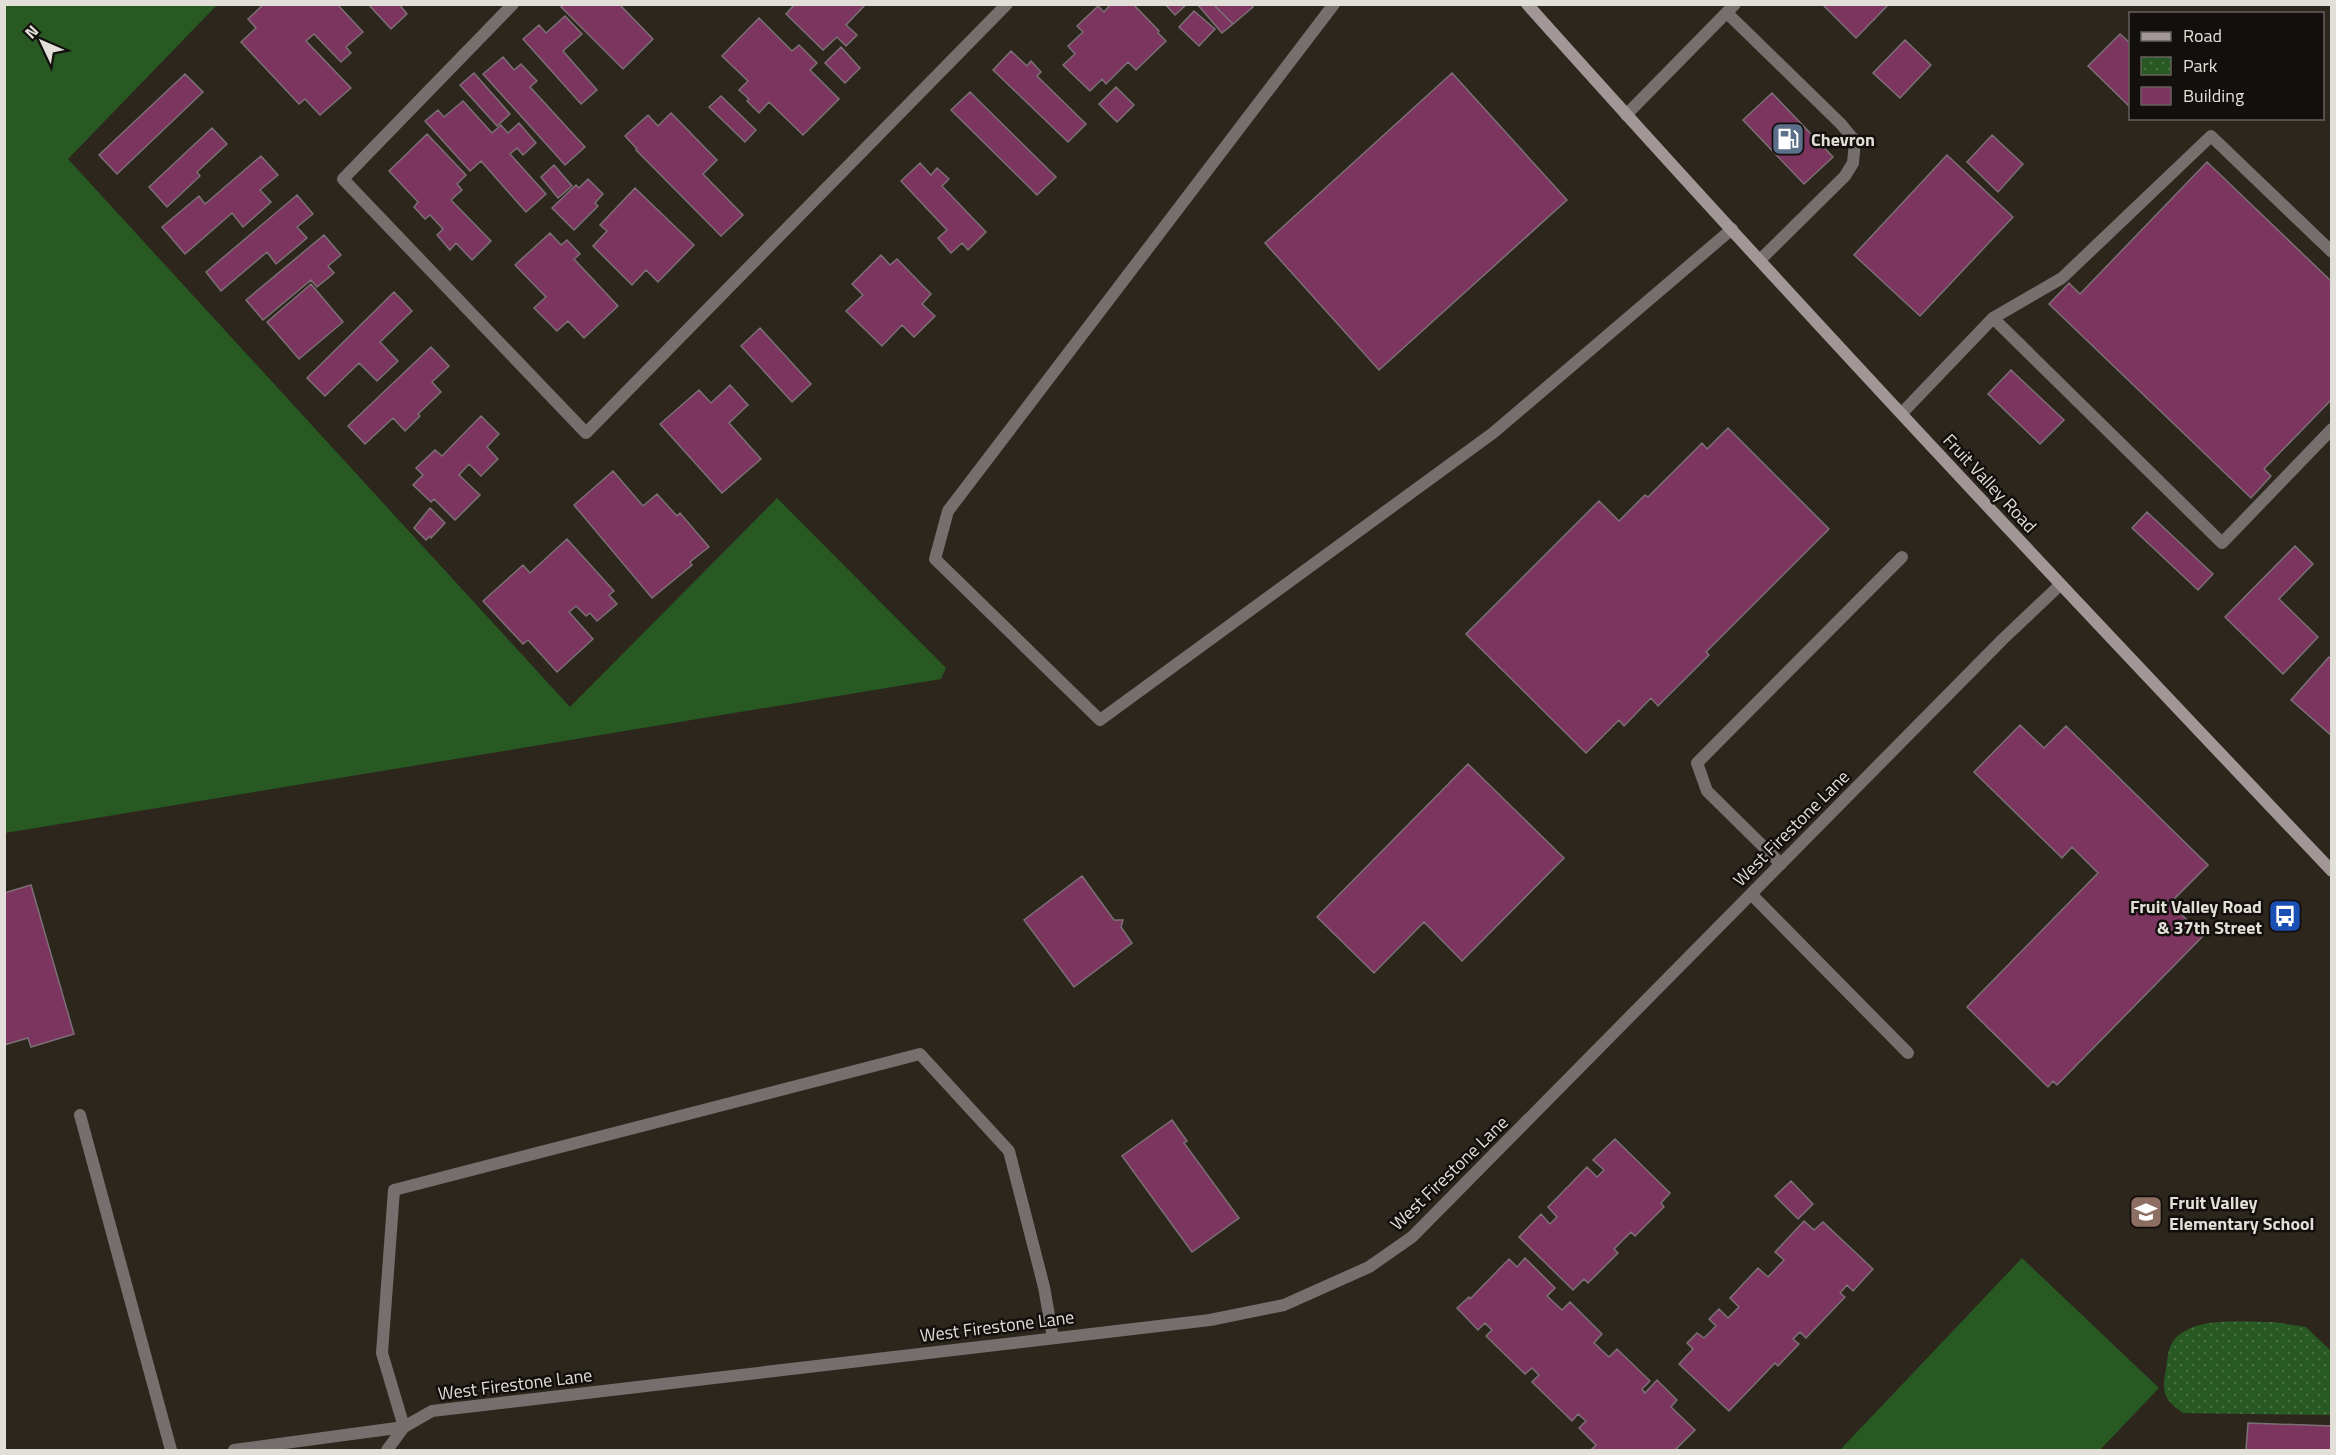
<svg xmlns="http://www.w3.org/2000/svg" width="2336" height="1455" font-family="'Titillium Web',sans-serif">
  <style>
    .green { fill: #295923 }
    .park { fill: url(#park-dots) }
    .building { fill: #7c355f; stroke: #7c7076; stroke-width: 1.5 }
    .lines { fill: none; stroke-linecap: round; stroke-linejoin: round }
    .service { stroke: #756f6e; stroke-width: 12 }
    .minor { stroke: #756f6e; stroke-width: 12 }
    .tertiary { stroke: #756f6e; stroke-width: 12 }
    .secondary { stroke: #a19796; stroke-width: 12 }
    .labels { text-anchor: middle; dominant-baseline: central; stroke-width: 5; stroke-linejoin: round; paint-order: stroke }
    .poi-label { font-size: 18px; font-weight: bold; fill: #e2ded8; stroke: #120f0c; text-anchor: start }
    .street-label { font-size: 18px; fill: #e2ded8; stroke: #120f0c }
  </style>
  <defs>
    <pattern id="park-dots" width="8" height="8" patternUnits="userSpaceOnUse" patternTransform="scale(1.5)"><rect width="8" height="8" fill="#295923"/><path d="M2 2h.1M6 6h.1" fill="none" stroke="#487042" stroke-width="1.8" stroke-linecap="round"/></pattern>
  </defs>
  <rect width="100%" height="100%" fill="#2c261d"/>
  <path class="green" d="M5,4l212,1 -149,154 502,548 207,-209 169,170 -5,11 -936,154z
    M2022,1258l137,130 -59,62h-260z"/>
  <path class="park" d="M2274,1322l32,5 25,24v64l-148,-2c-17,-12 -21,-18 -18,-38 2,-9 2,-20 5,-28 14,-33 75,-25 104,-25z"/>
  <path class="building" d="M264,4h73l26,28 -17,15 5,6 -10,9 -27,-28 -8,7 45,47 -31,27 -15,-16 -6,5 -58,-62 15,-14 -8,-9z
    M368,4h31l8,10 -16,15z
    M563,4h56l34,35 -30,30 -62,-62z
    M795,4h71l-20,21 11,10 -11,11 -9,-9 -14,13 -37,-36z
    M1111,4h22l26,27 -1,2 8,8 -30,29 -8,-8 -22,22 -4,-5 -12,12 -27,-26 12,-11 -7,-8 15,-14 -6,-6 21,-20 6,6z
    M1165,4h22l-12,11z
    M1197,4h16l20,20 -11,9z
    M1213,4h37l3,3 -20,17z
    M1822,4h67l-33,34z
    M1194,11l21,18 -16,17 -20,-19z
    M565,16l17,18 -19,17 34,39 -16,14 -58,-65 16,-14 7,8z
    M759,18l33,33 7,-6 18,18 -7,7 29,29 -36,36 -34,-33 -10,11 -12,-12 2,-2 -10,-9 9,-9 -26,-25z
    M2120,34l10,9v64l-42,-41z
    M1905,40l26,25 -31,33 -27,-25z
    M841,47l19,21 -15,15 -20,-20z
    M1011,51l16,15 4,-5 10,11 -4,4 49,48 -18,18 -75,-72z
    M503,57l11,13 7,-6 16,17 -7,6 55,60 -20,18 -82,-91z
    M474,73l36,41 -13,12 -37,-41z
    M1452,73l115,127 -188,170 -114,-127z
    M185,74l18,18 -86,82 -18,-19z
    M1116,87l18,18 -17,17 -18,-18z
    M970,92l86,85 -19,18 -86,-85z
    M1772,93l61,64 -29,27 -61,-64z
    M721,96l35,34 -11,12 -36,-35z
    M463,101l29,32 9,-8 7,8 11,-10 17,20 -13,12 -6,-7 -7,6 36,40 -20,18 -45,-51 -11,10 -45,-50 13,-11 6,7z
    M671,113l46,47 -14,14 40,41 -22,21 -85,-86 1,-1 -12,-13 23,-21 10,11z
    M212,128l15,16 -30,28 3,4 -33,31 -18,-20z
    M427,134l39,41 -9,9 5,6 -11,10 40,41 -19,19 -16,-17 -6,7 -13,-15 6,-6 -13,-14 -5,4 -11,-12 4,-5 -29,-31z
    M1992,135l31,29 -25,28 -31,-30z
    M1947,155l66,62 -93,99 -66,-61z
    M261,156l17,19 -18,15 11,12 -28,25 -11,-14 -47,41 -23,-27 37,-31 6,8z
    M2207,162l125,120v117l-68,70 7,7 -20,22 -202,-194 20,-21 11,11z
    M920,163l11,12 6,-7 12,11 -7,7 44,46 -18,18 -6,-7 -11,10 -13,-15 9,-8 -46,-49z
    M554,165l18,21 -14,12 -17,-21z
    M588,179l15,15 -8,9 3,3 -24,24 -22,-22 24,-23 3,3z
    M635,188l59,57 -36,37 -12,-12 -14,15 -39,-39 14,-15 -7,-6z
    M297,195l16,19 -16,13 10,11 -31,26 -9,-12 -46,39 -15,-19z
    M550,233l11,12 6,-5 13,14 -6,5 44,47 -34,32 -16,-17 -11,10 -23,-23 12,-11 -31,-32z
    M324,235l17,20 -13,11 6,7 -17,14 -6,-7 -48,40 -17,-20z
    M881,255l9,10 7,-6 34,35 -9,10 13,12 -21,21 -12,-12 -20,21 -36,-35 17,-16 -11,-11z
    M311,284l32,38 -44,37 -32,-37z
    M394,292l18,19 -32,31 18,19 -21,20 -18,-18 -34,33 -18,-18z
    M760,328l51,56 -19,18 -51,-56z
    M431,347l18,19 -17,16 9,10 -23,22 2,2 -15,15 -12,-13 -28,26 -17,-18z
    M2011,370l53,50 -24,24 -52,-50z
    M730,385l18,20 -19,18 32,36 -39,34 -62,-69 39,-34 12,13z
    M481,416l18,18 -12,13 11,12 -17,17 -12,-12 -10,11 21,20 -25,25 -21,-21 -3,3 -18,-17 10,-10 -7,-7 19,-18 7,6z
    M1728,428l101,101 -123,123 3,3 -51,51 -7,-8 -27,28 -5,-6 -33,33 -120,-119 133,-133 20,20 26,-26 3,2 54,-54 5,6z
    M613,471l30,35 14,-12 20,22 3,-3 29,34 -19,15 2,3 -40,33 -78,-93z
    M430,508l15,15 -14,15 -1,-2 -4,4 -12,-12z
    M2147,512l66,62 -15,16 -66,-62z
    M567,539l47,52 -5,4 8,9 -20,17 -7,-8 -4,3 -10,-10 -7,6 24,27 -36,33 -29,-32 -5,4 -40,-43 40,-36 7,8z
    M2295,546l18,18 -34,35 39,38 -35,37 -58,-57z
    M2329,657l3,2v77l-41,-36z
    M2020,725l24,23 22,-22 142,139 -38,38 33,33 -146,149 -4,-4 -5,6 -81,-80 131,-134 -26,-26 -10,11 -88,-86z
    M1468,764l96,94 -102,103 -38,-39 -50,51 -57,-56z
    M1082,876l32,44h9l-2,7 11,16 -58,44 -50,-67z
    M31,885l43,149 -43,13 -3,-9 -24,7v-152z
    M1172,1120l15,21 -3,2 55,75 -47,34 -70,-96z
    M1615,1139l55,54 -9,10 3,4 -29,29 -4,-4 -17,17 4,4 -30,30 -4,-4 -11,11 -54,-53 22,-23 9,10 7,-7 -9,-10 39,-40 10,10 7,-7 -11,-10z
    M1791,1181l22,23 -15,15 -23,-23z
    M1804,1221l10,9 9,-8 50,47 -20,22 -6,-6 -7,8 5,4 -39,41 -6,-6 -7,7 6,5 -21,22 -3,-3 -46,48 -50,-47 14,-15 -6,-6 10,-10 7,5 12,-12 -7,-7 10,-10 9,9 11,-11 -9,-9 28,-30 10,9 16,-17 -9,-8z
    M1525,1258l30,30 -8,8 15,14 8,-8 32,32 -8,9 15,14 8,-8 33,32 -8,8 3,4 12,-13 20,20 -6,7 24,23 -20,20h-84l5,-5 -17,-17 7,-7 -8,-7 -6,7 -40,-39 7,-7 -7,-7 -7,6 -39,-38 6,-6 -7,-7 -7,7 -21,-22 12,-11 1,2 39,-40 8,8z
    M2248,1423l84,3v24h-86z"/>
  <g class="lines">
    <path class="service" d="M1334,4l-386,507 -13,48 165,161 393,-287 239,-204
      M1727,13l114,111 14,17 -2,22 -8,13 -85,84
      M1993,318l229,225 110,-114
      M1902,413l91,-95 69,-40 149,-142 121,116
      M1781,864l-74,-73 -10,-28 205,-206
      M1751,894l157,159
      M80,1115l91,335
      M234,1450l170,-23 -22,-74 12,-163 526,-136 89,97 35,136 9,51"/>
    <path class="minor" d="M513,4l-170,175 243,254 421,-429
      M387,1450l17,-23 28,-16 778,-91 74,-15 85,-38 43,-30 591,-598 57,-54"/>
    <path class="tertiary" d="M1626,115l109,-111"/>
    <path class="secondary" d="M1527,4c263,294 533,581 805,867"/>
  </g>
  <defs>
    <symbol id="fuel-square" viewBox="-11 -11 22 22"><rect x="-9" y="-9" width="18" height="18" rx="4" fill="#5c6f8a" stroke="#120f0c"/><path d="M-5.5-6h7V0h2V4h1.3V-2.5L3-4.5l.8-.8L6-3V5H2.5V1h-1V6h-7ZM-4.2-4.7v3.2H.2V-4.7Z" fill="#fff"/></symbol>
    <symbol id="bus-square" viewBox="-11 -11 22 22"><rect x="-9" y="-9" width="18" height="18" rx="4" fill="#1a4fb4" stroke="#120f0c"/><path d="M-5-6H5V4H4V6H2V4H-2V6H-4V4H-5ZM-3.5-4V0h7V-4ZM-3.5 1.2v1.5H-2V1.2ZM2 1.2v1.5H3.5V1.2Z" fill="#fff"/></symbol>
    <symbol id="school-square" viewBox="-11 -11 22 22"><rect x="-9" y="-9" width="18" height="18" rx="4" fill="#8d6e63" stroke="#120f0c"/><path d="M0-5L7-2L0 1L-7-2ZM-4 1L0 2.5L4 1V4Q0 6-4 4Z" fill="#fff"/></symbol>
  </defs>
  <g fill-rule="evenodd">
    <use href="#fuel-square" x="1769" y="120" width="38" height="38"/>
    <use href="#bus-square" x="2266" y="897" width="38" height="38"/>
    <use href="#school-square" x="2127" y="1193" width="38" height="38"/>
  </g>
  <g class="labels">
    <g class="poi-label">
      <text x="1811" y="139">Chevron</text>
      <text x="2262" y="906" text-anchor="end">Fruit Valley Road<tspan x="2262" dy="21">&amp; 37th Street</tspan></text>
      <text x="2169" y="1202">Fruit Valley<tspan x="2169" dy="21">Elementary School</tspan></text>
    </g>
    <g class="street-label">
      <text transform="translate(1990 483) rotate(47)">Fruit Valley Road</text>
      <text transform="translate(1791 828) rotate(-45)">West Firestone Lane</text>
      <text transform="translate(1449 1173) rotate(-44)">West Firestone Lane</text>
      <text transform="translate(997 1326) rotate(-7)">West Firestone Lane</text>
      <text transform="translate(515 1384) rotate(-7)">West Firestone Lane</text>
    </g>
  </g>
  <rect width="2336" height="1455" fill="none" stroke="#e2ded8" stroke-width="12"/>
  <rect x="2129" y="12" width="195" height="108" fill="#120f0c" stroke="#65625e" stroke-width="1.5"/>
  <rect x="2141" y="32" width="30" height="9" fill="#a19796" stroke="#65625e" stroke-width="1.5"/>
  <text x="2183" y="42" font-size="18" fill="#e2ded8">Road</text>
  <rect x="2141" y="57" width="30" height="18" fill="url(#park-dots)" stroke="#65625e" stroke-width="1.5"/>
  <text x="2183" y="72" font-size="18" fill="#e2ded8">Park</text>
  <rect x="2141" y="87" width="30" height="18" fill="#7c355f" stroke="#65625e" stroke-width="1.5"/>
  <text x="2183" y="102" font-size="18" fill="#e2ded8">Building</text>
  <g transform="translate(42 42) rotate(314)" stroke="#120f0c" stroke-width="4.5" paint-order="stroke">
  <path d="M0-4.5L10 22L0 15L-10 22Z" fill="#e2ded8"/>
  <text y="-9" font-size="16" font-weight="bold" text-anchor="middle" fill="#e2ded8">N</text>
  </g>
</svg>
